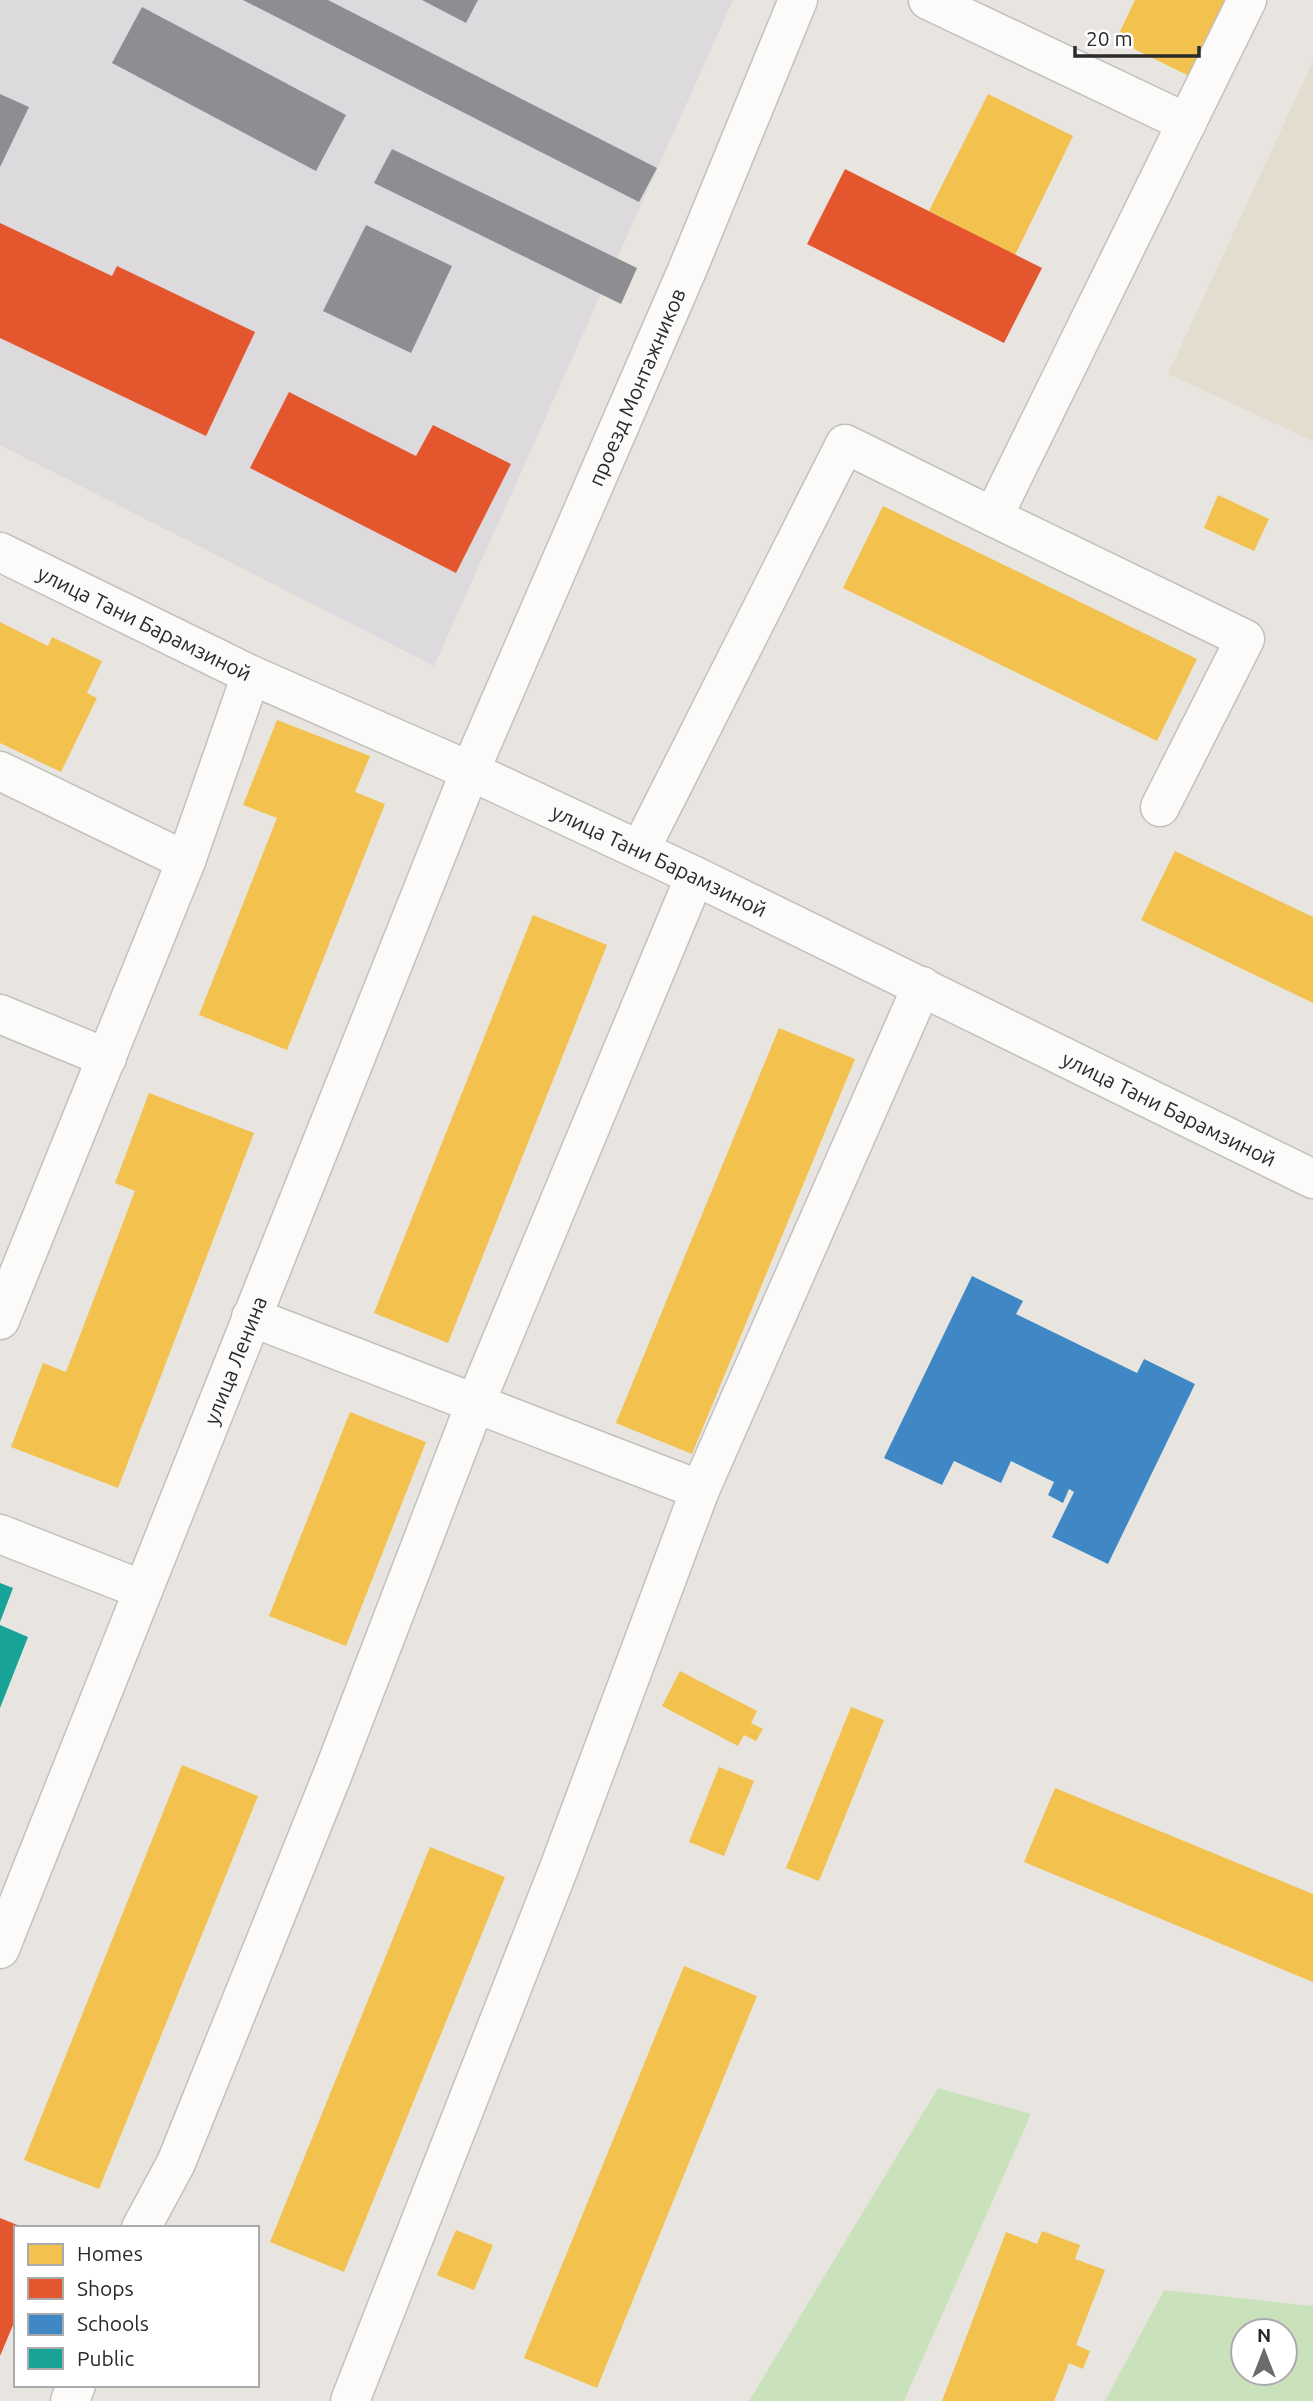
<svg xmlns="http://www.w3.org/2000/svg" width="1313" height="2401" font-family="Ubuntu,sans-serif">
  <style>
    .industrial { fill: #dcdadc }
    .education { fill: #e3ddcf }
    .green { fill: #cae2bb; fill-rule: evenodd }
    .homes { fill: #f2c14e }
    .shops { fill: #e4572e }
    .schools { fill: #3f88c5 }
    .public { fill: #17a398 }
    .industry { fill: #8d8d92 }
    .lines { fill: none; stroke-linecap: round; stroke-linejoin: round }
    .minor-casing { stroke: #c1c1c1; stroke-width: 41 }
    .minor { stroke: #fcfbfa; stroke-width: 38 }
    .labels { text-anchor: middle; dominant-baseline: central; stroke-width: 7; stroke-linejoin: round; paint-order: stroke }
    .street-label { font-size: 21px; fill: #2a2a2a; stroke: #fff }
  </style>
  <rect width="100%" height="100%" fill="#e8e5e0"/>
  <path class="industrial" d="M0,0h733l-299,666 -434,-221z"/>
  <path class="education" d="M1313,61v380l-145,-67z"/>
  <path class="green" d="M938,2088l93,26 -127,287h-155z
    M1164,2290l149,16v95h-208zM1243,2331h42v42h-42z"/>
  <path class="homes" d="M1135,0h91l-37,76 -73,-36z
    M988,94l85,42 -58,119 -86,-44z
    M1218,495l51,24 -15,32 -50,-23z
    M883,506l314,153 -40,82 -314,-153z
    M0,622l48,24 4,-9 50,24 -15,32 10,5 -36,74 -61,-29z
    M277,720l93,36 -15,36 30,12 -98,246 -88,-35 78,-197 -34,-13z
    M1175,851l138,66v86l-172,-83z
    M533,915l74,30 -159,398 -74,-30z
    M779,1028l76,31 -163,395 -76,-31z
    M149,1093l105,40 -136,355 -107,-41 32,-84 23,9 69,-181 -20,-8z
    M350,1412l76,30 -80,204 -77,-30z
    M680,1671l77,40 -6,12 12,6 -7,12 -12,-6 -6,11 -76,-40z
    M851,1707l33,13 -65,161 -33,-13z
    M182,1765l76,31 -159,393 -75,-29z
    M719,1767l35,14 -30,75 -35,-14z
    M1055,1788l258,106v88l-289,-120z
    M430,1847l75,30 -161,395 -74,-30z
    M684,1966l73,30 -160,392 -73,-30z
    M456,2230l37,15 -19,45 -37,-15z
    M1042,2231l38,14 -5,14 30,11 -29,75 14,6 -7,18 -14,-6 -15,38h-112l64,-169 31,12z"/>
  <path class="shops" d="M845,169l197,99 -38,75 -197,-99z
    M0,223l112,53 5,-10 138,66 -49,104 -206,-98z
    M289,392l127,64 17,-31 78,39 -55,109 -206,-105z
    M0,2218l25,10h-9v90l-16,38z"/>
  <path class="schools" d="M972,1276l51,25 -7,13 121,59 7,-14 51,25 -87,180 -56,-27 22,-45 -5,-3 -6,14 -15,-8 6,-13 -43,-21 -10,22 -47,-22 -12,24 -58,-27z"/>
  <path class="public" d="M0,1583l13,5 -13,34z
    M0,1625l28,12 -28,71z"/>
  <path class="industry" d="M243,0h85l329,168 -18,34z
    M422,0h56l-12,23z
    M142,7l204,108 -30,56 -204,-108z
    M0,94l29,13 -29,60z
    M392,149l245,119 -16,36 -247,-121z
    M366,225l86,41 -41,87 -88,-42z"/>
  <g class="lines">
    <defs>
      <g id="minor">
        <path d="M928,0l259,123"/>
        <path d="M993,517l252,122 -85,168"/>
        <path id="s1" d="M0,552l251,123 219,96 225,105 618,303"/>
        <path d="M0,771l186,90"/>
        <path d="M640,850l205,-406 148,73 254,-517"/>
        <path d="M0,1014l107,44"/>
        <path d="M251,1317l449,173"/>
        <path d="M0,1320l186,-459 65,-186"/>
        <path d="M0,1534l143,56"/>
        <path id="s2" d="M0,1949l470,-1178 218,-503 110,-268"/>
        <path d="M141,2228l35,-65 156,-387 143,-372 220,-528"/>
        <path d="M70,2401l6,-16"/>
        <path d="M350,2401l209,-533 141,-378 222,-504"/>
      </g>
    </defs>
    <use href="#minor" class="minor-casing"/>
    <use href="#minor" class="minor"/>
  </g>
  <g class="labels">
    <g class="street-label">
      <text stroke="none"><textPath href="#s2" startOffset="1687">проезд Монтажников</textPath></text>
      <text stroke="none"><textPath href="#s1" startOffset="161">улица Тани Барамзиной</textPath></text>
      <text stroke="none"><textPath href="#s1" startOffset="728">улица Тани Барамзиной</textPath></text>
      <text stroke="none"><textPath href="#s1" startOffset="1295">улица Тани Барамзиной</textPath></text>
      <text stroke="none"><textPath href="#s2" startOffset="634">улица Ленина</textPath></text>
    </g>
  </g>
  <rect x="14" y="2226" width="245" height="161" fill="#ffffff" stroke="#aaaaaa" stroke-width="2"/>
  <rect x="28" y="2244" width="35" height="21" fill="#f2c14e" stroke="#aaaaaa" stroke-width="2"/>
  <text x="77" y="2261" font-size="21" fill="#2a2a2a">Homes</text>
  <rect x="28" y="2278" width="35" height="21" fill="#e4572e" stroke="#aaaaaa" stroke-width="2"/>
  <text x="77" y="2296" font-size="21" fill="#2a2a2a">Shops</text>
  <rect x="28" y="2314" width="35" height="21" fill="#3f88c5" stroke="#aaaaaa" stroke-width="2"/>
  <text x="77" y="2331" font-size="21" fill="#2a2a2a">Schools</text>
  <rect x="28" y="2348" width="35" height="21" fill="#17a398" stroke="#aaaaaa" stroke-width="2"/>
  <text x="77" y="2366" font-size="21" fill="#2a2a2a">Public</text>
  <g transform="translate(1264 2352)"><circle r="33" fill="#ffffff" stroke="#aaaaaa" stroke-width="2"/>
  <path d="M0-5L12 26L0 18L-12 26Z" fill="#6c6b6a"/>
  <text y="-10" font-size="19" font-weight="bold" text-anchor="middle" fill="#2a2a2a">N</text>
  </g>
  <path d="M1075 46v10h124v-10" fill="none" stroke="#2a2a2a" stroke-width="3.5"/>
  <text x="1086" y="46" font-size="21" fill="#2a2a2a" stroke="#ffffff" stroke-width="5" paint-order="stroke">20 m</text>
</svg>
